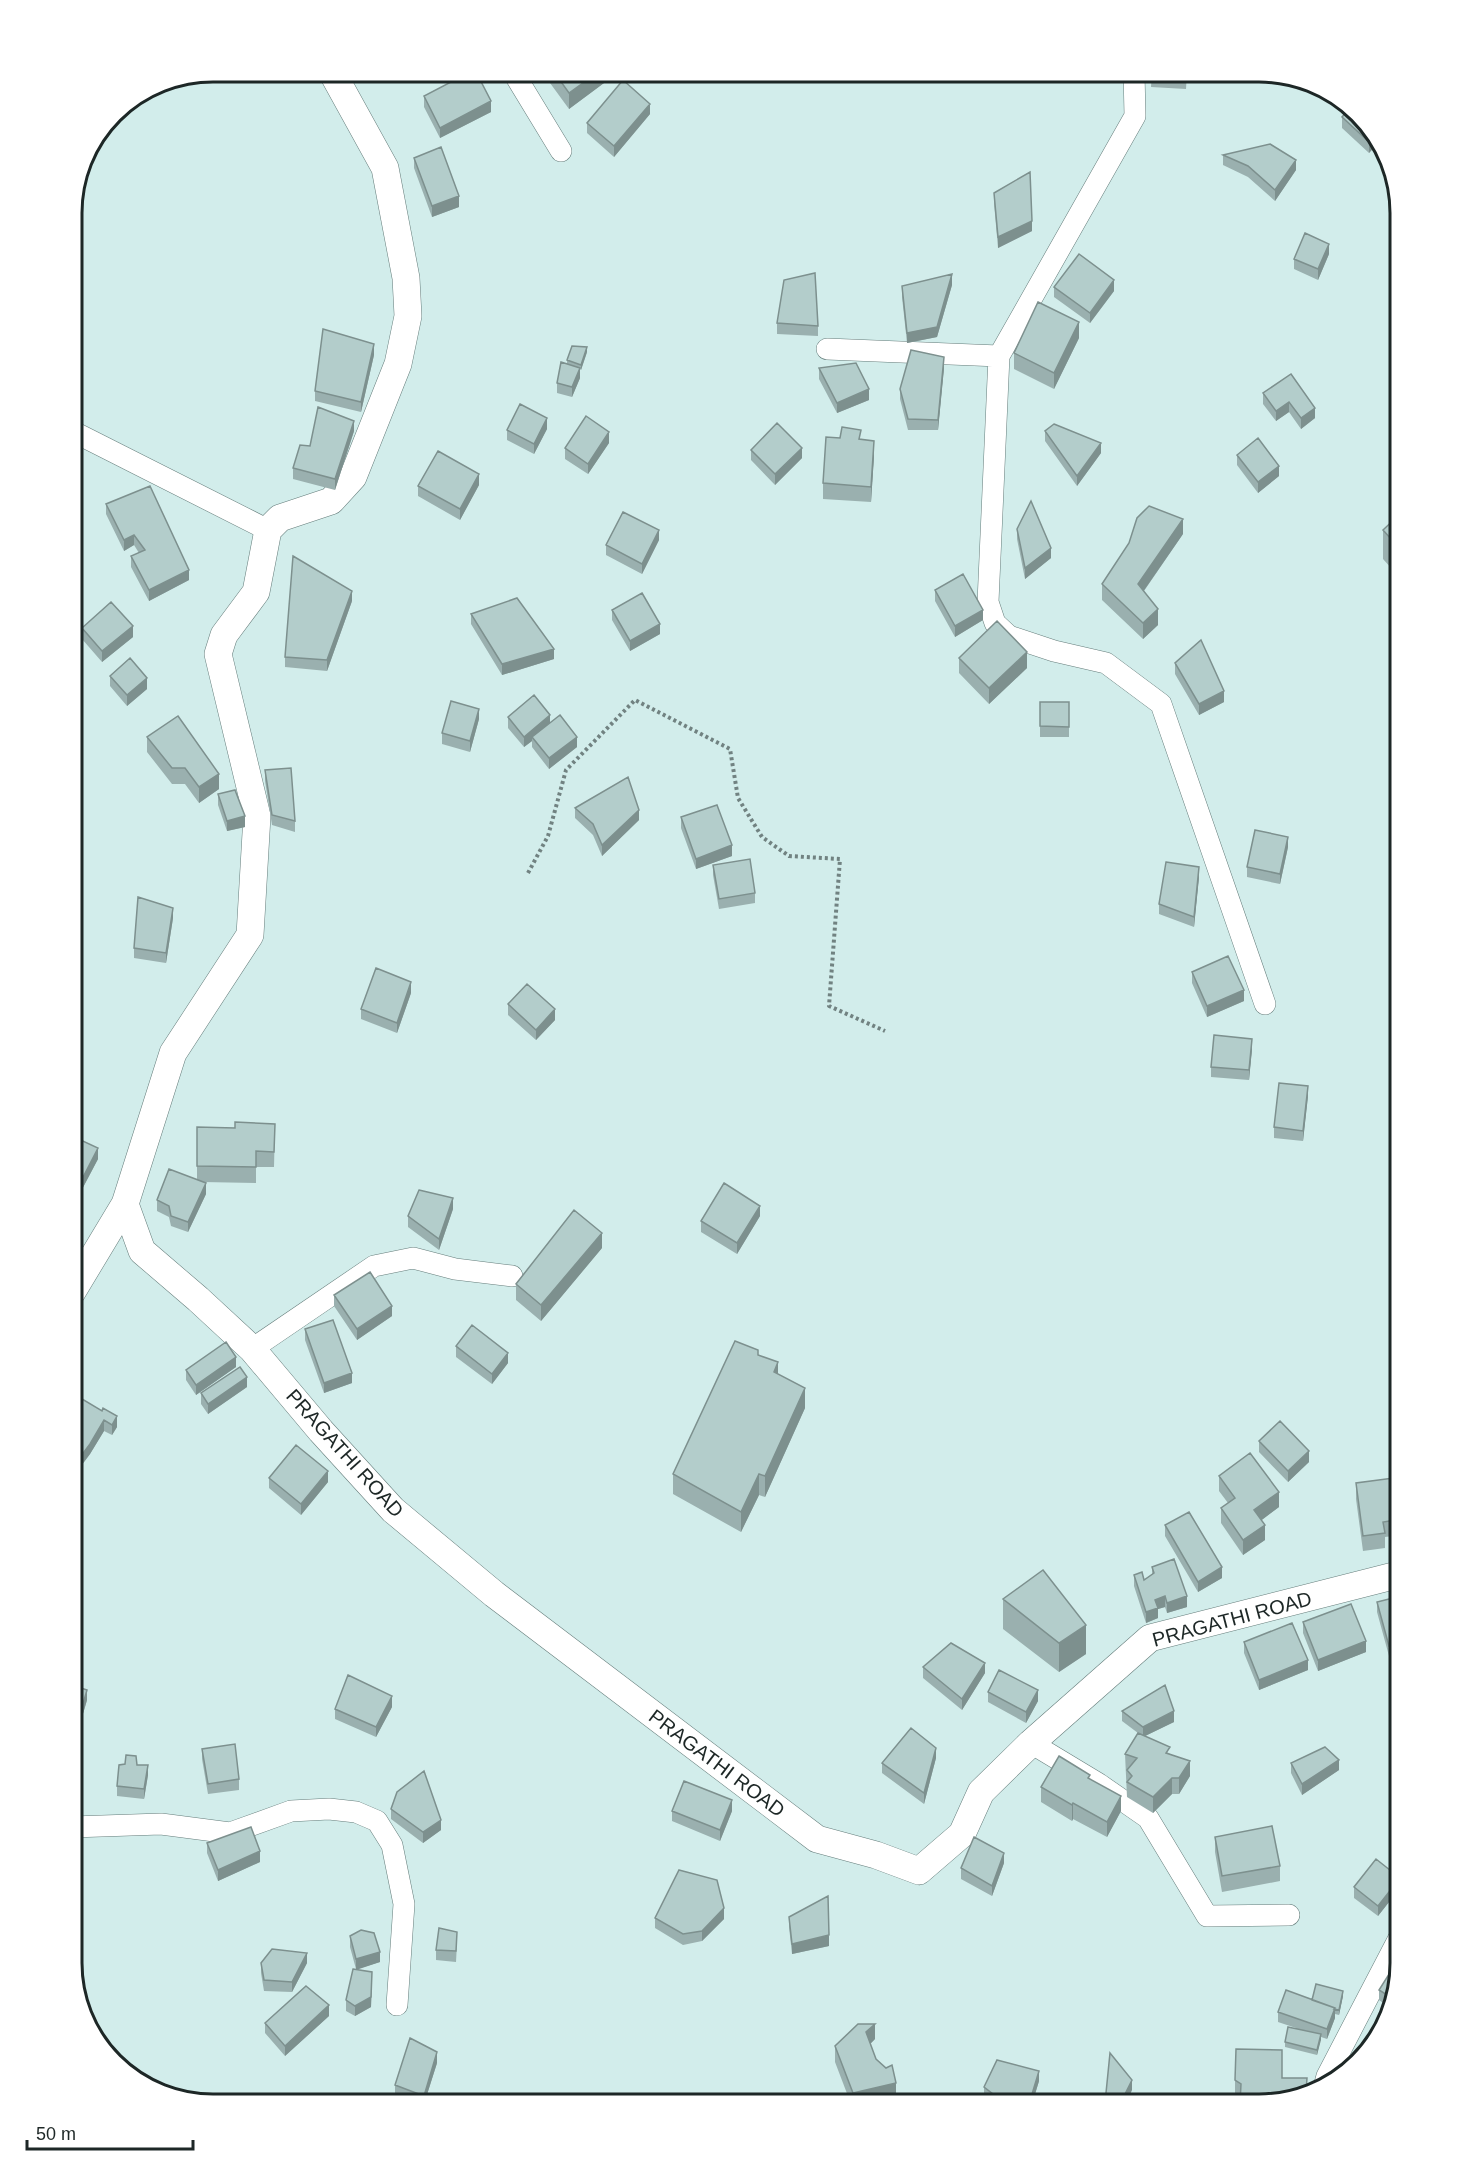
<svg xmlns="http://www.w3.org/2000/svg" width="1473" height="2176" font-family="Arial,sans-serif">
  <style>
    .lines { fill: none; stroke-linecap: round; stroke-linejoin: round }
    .minor-casing { stroke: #657d7b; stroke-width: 22 }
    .tertiary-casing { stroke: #657d7b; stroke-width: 28 }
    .path { stroke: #718281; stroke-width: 4; stroke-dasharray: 3 3; stroke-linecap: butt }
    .minor { stroke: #fff; stroke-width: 21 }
    .tertiary { stroke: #fff; stroke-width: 27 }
    .wall { fill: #9ab0af }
    .shaded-wall { fill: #7d908e }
    .building { fill: #b3cdcb; stroke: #7d908e; stroke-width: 1.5 }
    .labels { text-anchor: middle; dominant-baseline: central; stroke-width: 4.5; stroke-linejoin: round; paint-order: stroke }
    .street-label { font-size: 20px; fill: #1d2726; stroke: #fff }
    .rim { fill: none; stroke: #1d2726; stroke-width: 3 }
  </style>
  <rect width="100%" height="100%" fill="#d2edeb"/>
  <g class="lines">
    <defs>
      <path id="minor" d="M513,72l48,79
        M1134,72l1,44 -136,240 -11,246 7,21 14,13 45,15 52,12 55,41 104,300
        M827,349l172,7
        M72,431l196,99
        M252,1349l122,-83 39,-8 42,11 57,7
        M1031,1743l68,41 49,34 59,98 82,-1
        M72,1827l89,-3 69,9 61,-22 38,-2 27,3 21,9 15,24 12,59 -7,101
        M1324,2087l3,-11 74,-142"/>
      <path id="tertiary" d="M125,1204l17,47 56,48 54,50 69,82 72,79 101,84 323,245 59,16 43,16 43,-37 19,-42 50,-49 119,-105 251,-64
        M72,1292l53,-88 48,-151 77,-118 7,-119 -39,-162 6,-19 32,-43 12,-62 12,-12 51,-17 22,-24 45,-113 10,-48 -2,-38 -21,-110 -53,-96"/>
    </defs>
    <use href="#minor" class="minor-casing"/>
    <use href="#tertiary" class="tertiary-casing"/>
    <path class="path" d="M528,873l20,-37 18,-66 69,-70 95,49 8,49 24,39 27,19 51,3 -11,147 56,25"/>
    <use href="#minor" class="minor"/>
    <use href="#tertiary" class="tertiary"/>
  </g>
  <path class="wall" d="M542,72h62v11l-35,26z
    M825,72h16l-9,8z
    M1152,72h35l-1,17 -35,-2z
    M424,96l67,16 -51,26 -16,-31z
    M650,114l-36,43 -27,-24v-10z
    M1342,117l38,24 -11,12 -27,-25z
    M1223,155l73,15 -21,31 -27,-24 -25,-12z
    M414,158l45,49 -27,10 -18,-49z
    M994,193l38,38 -34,17 -4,-45z
    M1329,254l-11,26 -24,-11v-10z
    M952,285l-15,52 -30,6 -5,-46v-11z
    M1054,287l60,4 -24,32 -36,-26z
    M777,323l41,3v10l-41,-2z
    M1079,338l-25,51 -40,-20v-16z
    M587,352l-6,18 -1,-1v9l-8,19 -15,-4v-10l10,-19v-4z
    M374,355l-13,57 -46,-11v-10z
    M819,368l50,32 -32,13 -18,-34z
    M944,368l-6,62h-30l-8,-31v-10z
    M1291,374l24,44 -14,11 -12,-17 -13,9 -13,-17v-11z
    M547,429l-13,25 -27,-14v-10z
    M354,431l-19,59 -42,-11v-11l17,-22z
    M1045,431l56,22 -24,33 -32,-45z
    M861,439l13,17 -3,46 -48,-3v-16z
    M609,443l-21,31 -23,-15v-11z
    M751,450l51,8 -27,27 -24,-25z
    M1237,455l42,21 -21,17 -21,-28z
    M479,485l-19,35 -42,-24v-10z
    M106,504l83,76 -40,21 -18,-34v-11l8,-3 -5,-8 -10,6 -18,-37z
    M1401,513v66l-18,-20v-29z
    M1017,529l34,29 -26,21 -8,-40z
    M1183,534l-39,57 14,34 -15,14 -41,-39v-16z
    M659,540l-17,34 -36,-19v-10z
    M935,590l48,30 -28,17 -20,-36z
    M352,601l-25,70 -42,-4v-10z
    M612,610l48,24 -30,17 -18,-31z
    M471,614l83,45 -52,16 -31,-51z
    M82,628l51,9 -31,25 -20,-23z
    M959,658l68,10 -38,36 -30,-31z
    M1175,663l49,39 -25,13 -24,-41z
    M110,676l37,13 -20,17 -17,-20z
    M1040,702h29v35h-29z
    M508,717l42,6 27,24 -28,22 -17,-22v-6l-8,6 -16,-19z
    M479,719l-9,33 -28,-8v-11z
    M147,737l72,52 -20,14 -14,-19h-13l-25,-32z
    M265,770l30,51v11l-23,-7 -7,-44z
    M218,794l27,33 -18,4 -9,-26z
    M575,808l64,12 -37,36 -9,-21 -18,-17z
    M681,817l51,39 -36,13 -15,-41z
    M1288,847l-8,37 -33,-7v-10z
    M713,865l42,28v10l-36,6 -6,-34z
    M1199,877l-5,50 -35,-13v-10z
    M173,918l-7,45 -32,-5v-10z
    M1192,972l52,29 -37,16 -15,-34z
    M411,993l-14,40 -36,-14v-10z
    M508,1004l47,16 -19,20 -28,-25z
    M1252,1049l-3,31 -38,-3v-10z
    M1308,1096l-5,45 -29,-3v-11z
    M275,1124l-1,43h-18v16l-54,-1 4,12 -18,38 -17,-6 -2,-9 -12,-6v-11l40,-20v-53l38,1z
    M72,1136l26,23 -19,36 -7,-2z
    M453,1209l-14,41 -31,-23v-11z
    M760,1216l-23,38 -36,-22v-11z
    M602,1248l-61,73 -25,-21v-16z
    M334,1295l58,21 -35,24 -23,-34z
    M305,1329l47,54 -28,10 -19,-53z
    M456,1346l52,17 -16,21 -36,-27z
    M758,1355l20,19 27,34 -40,89 -6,-2 -18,37 -68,-38v-20z
    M236,1367l-40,28 -10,-15v-10z
    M247,1387l-39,27 -7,-10v-11z
    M72,1393l45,34 -5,8 -8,-4 -14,23 -12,16 -6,-5z
    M1259,1441l50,21 -21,20 -29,-30z
    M1219,1476l60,31 -18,13 4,20 -22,15 -22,-32v-15l7,-5 -9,-12z
    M1401,1477v58l-16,2v11l-22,3 -7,-52v-16z
    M269,1478l59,4 -27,33 -32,-27z
    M1165,1525l57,53 -24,14 -33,-56z
    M1152,1567l35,40 -20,6 -2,-6 -7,2v9l-12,5 -12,-37v-11l10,5 8,-6z
    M1401,1596l-12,60 -12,-44v-10z
    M1003,1599l83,55 -27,18 -56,-43z
    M1303,1622l63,30 -48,19 -15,-38z
    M1244,1642l64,28 -49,20 -15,-37z
    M923,1667l62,6 -23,37 -39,-32z
    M72,1685l15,15 -7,24 -8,-2z
    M988,1692l50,9 -12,22 -38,-21z
    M392,1707l-16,30 -41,-18v-10z
    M1122,1711l52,11 -29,14 25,18 20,22 -11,18h-7l-19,19 -26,-16 -2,-43 13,-21 -16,-12z
    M202,1749l37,30v11l-31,4 -6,-35z
    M936,1758l-12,46 -42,-31v-10z
    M1291,1763l48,7 -37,25 -11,-22z
    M137,1765l11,10 -4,24 -27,-3v-10z
    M1090,1779l31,32 -14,26 -34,-18 -1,2 -31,-19v-15z
    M391,1809l50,21 -18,13 -32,-24z
    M672,1811h60l-12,30 -48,-20z
    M1215,1837l65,29v15l-58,11 -7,-40z
    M207,1843l53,19 -42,19 -11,-28z
    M1004,1863l-12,33 -31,-17v-11z
    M1354,1887l46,1 -22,28 -24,-18z
    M789,1917l40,29 -37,8 -3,-27z
    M655,1918l69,1 -22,22 -19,4 -28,-17z
    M350,1936l30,26 -23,7 15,13 -1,25 -16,9 -9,-5v-11l10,-31 -6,-22z
    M457,1943l-1,19 -20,-2v-10z
    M261,1963h46l-15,29 -28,-1 -3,-18z
    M1398,1975l-9,32 -10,-7v-10z
    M1343,1996l-4,19 -4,-1v4l-8,21 -6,-2 -4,18 -32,-8v-5l11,-14 -18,-6v-10l34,-12z
    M329,2016l-44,40 -20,-23v-10z
    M875,2039l-5,5 6,15 20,40 -23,5h-22l-16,-42v-16z
    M437,2063l-13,41h-8l-21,-9v-10z
    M1282,2078l-42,21 -5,-4v-15z
    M1039,2081l-7,23h-39l-9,-6v-11z"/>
  <path class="shaded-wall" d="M598,72h6v11l-35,26v-16z
    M832,72h9l-9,8z
    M491,101v11l-51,26v-10z
    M650,104v10l-36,43v-11z
    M1375,136l5,5 -11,12v-11z
    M1296,160v10l-21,31v-11z
    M459,196v11l-27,10v-11z
    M1032,221v10l-34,17v-11z
    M1329,244v10l-11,26v-11z
    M952,274v11l-15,52 -30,6v-10z
    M1114,280v11l-24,32v-10z
    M1079,322v16l-25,51v-16z
    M374,344v11l-13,57v-10z
    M587,347v5l-6,18v-5z
    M944,357v11l-6,62v-10z
    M580,368v10l-8,19v-10z
    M869,389v11l-32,13v-10z
    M1289,402v10l-13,9v-10z
    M1315,408v10l-14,11v-11z
    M547,418v11l-13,25v-10z
    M354,421v10l-19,59v-11z
    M609,432v11l-21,31v-10z
    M874,441v15l-3,46v-15z
    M1101,443v10l-24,33v-10z
    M802,448v10l-27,27v-11z
    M1279,466v10l-21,17v-11z
    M479,474v11l-19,35v-11z
    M1183,519v15l-45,65v-15z
    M659,530v10l-17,34v-10z
    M134,535v10l-10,6v-11z
    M1051,548v10l-26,21v-11z
    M189,570v10l-40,21v-11z
    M352,591v10l-25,70v-11z
    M1158,609v16l-15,14v-16z
    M983,610v10l-28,17v-11z
    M660,624v10l-30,17v-10z
    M133,626v11l-31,25v-11z
    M554,649v10l-52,16v-11z
    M1027,652v16l-38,36v-16z
    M147,678v11l-20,17v-11z
    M1224,691v11l-25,13v-11z
    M479,709v10l-9,33v-11z
    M550,715v10l-18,12v4l-8,6v-10z
    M577,737v10l-28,22v-11z
    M219,774v15l-20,14v-16z
    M639,810v10l-37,36v-11z
    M245,816v11l-18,4v-10z
    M1288,837v10l-8,37v-10z
    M732,845v11l-36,13v-10z
    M1199,867v10l-5,50v-10z
    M173,908v10l-7,45v-10z
    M411,982v11l-14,40v-10z
    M1244,990v11l-37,16v-11z
    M555,1009v11l-19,20v-10z
    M1252,1039v10l-3,31v-10z
    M1308,1086v10l-5,45v-10z
    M98,1148v11l-19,36v-10z
    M206,1183v11l-18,38v-10z
    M453,1198v11l-14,41v-11z
    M760,1206v10l-23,38v-11z
    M602,1233v15l-61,73v-16z
    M392,1306v10l-35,24v-11z
    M508,1353v10l-16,21v-10z
    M236,1357v10l-40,28v-10z
    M778,1362v20l-4,-10z
    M352,1373v10l-28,10v-10z
    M247,1377v10l-39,27v-10z
    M805,1388v20l-40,89v-21z
    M117,1416v11l-5,8v-10z
    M104,1420v11l-14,23 -12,16v-10z
    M1309,1451v11l-21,20v-11z
    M328,1471v11l-27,33v-11z
    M759,1474v21l-18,37v-20z
    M1279,1492v15l-25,19v-16z
    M1265,1525v15l-22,15v-15z
    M1222,1567v11l-24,14v-10z
    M1165,1596v11l-7,2v9l-12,5v-11l9,-12z
    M1187,1596v11l-20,6v-10z
    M1086,1625v29l-27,18v-29z
    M1366,1641v11l-48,19v-11z
    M1401,1643v10l-12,3v-10z
    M1308,1660v10l-49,20v-10z
    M985,1663v10l-23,37v-11z
    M87,1690v10l-7,24v-10z
    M1038,1690v11l-12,22v-11z
    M392,1696v11l-16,30v-10z
    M1174,1711v11l-31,15v-10z
    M936,1748v10l-12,46v-11z
    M1339,1760v10l-37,25v-11z
    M1190,1761v15l-11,18v-16z
    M148,1765v10l-4,24v-10z
    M1172,1778v16l-19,19v-16z
    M1121,1796v15l-14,26v-15z
    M732,1800v11l-12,30v-11z
    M1073,1803v16l-1,2v-16z
    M441,1820v10l-18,13v-11z
    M260,1851v11l-42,19v-11z
    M1004,1853v10l-12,33v-10z
    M1400,1878v10l-22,28v-10z
    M724,1908v11l-22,22v-10z
    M829,1935v11l-37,8v-10z
    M380,1952v10l-24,8v-11z
    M307,1953v10l-15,29v-10z
    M372,1972l-1,35 -16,9v-10z
    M1343,1991v5l-4,19v-5z
    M329,2005v11l-44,40v-10z
    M1335,2008v10l-8,21v-10z
    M875,2024v15l-9,9v-16z
    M1321,2034v6l-4,15v-5z
    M437,2052v11l-13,41v-8z
    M1039,2071v10l-7,23h-3z
    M1132,2080v10l-6,14h-21v-1z
    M896,2083v16l-23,5h-20v-11z"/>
  <path class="building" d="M470,72h6l15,29 -51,27 -16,-32z
    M554,72h44l-29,21z
    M1152,72h35l-1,6 -35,-1z
    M623,80l27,24 -36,42 -27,-23z
    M1349,109l26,27 -6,6 -27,-25z
    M1270,144l26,16 -21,30 -27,-24 -25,-11z
    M441,147l18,49 -27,10 -18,-48z
    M1030,172l2,49 -34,16 -4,-44z
    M1305,233l24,11 -11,25 -24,-10z
    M1079,254l35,26 -24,33 -36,-26z
    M815,273l3,53 -41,-3 7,-43z
    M952,274l-15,53 -30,6 -5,-47z
    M1038,302l41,20 -25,51 -40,-20z
    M323,329l51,15 -13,58 -46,-11z
    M572,346l15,1 -6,18 -14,-5z
    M911,350l33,7 -6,63 -30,-1 -8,-30z
    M561,362l19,6 -8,19 -15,-4z
    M856,363l13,26 -32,14 -18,-35z
    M1291,374l24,34 -14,10 -12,-16 -13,9 -13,-18z
    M520,404l27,14 -13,26 -27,-14z
    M318,407l36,14 -19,58 -42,-11 7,-23 10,1z
    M586,416l23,16 -21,32 -23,-16z
    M777,423l25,25 -27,26 -24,-24z
    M1054,424l47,19 -24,33 -32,-45z
    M842,427l19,3 -2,9 15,2 -3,46 -48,-4 3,-46 14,1z
    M1258,438l21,28 -21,16 -21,-27z
    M1399,439h2l-1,31z
    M438,451l41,23 -19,35 -42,-23z
    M150,486l39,84 -40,20 -18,-34 14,-6 -11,-15 -10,5 -18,-36z
    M1031,501l20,47 -26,20 -8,-39z
    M1149,506l34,13 -45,65 20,25 -15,14 -41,-39 27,-41 8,-25z
    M623,512l36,18 -17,34 -36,-19z
    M1401,513v37l-18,-20z
    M293,556l59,35 -25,69 -42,-3z
    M963,574l20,36 -28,16 -20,-36z
    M642,593l18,31 -30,17 -18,-31z
    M517,598l37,51 -52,15 -31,-50z
    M111,602l22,24 -31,25 -20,-23z
    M997,621l30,31 -38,36 -30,-30z
    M1201,640l23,51 -25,13 -24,-41z
    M130,658l17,20 -20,17 -17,-19z
    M534,695l16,20 -26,22 -16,-20z
    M451,701l28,8 -9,32 -28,-8z
    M1040,702h29v25l-29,-1z
    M560,715l17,22 -28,21 -17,-21z
    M178,716l41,58 -20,13 -14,-19h-13l-25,-31z
    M291,768l4,53 -23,-6 -7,-45z
    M628,777l11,33 -37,35 -9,-21 -18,-16z
    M235,790l10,26 -18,5 -9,-27z
    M717,805l15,40 -36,14 -15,-42z
    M1255,830l33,7 -8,37 -33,-7z
    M750,859l5,34 -36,6 -6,-34z
    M1166,862l33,5 -5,50 -35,-13z
    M138,897l35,11 -7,45 -32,-5z
    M1228,956l16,34 -37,16 -15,-34z
    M376,968l35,14 -14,41 -36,-14z
    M527,984l28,25 -19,21 -28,-26z
    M1214,1035l38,4 -3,31 -38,-3z
    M1279,1083l29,3 -5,45 -29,-4z
    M235,1122l40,2 -1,28 -18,-1v16l-59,-1v-39l38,1z
    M72,1136l26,12 -19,37 -7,-3z
    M169,1169l37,14 -18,39 -17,-6 -2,-10 -12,-6z
    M724,1183l36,23 -23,37 -36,-22z
    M419,1190l34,8 -14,41 -31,-23z
    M574,1210l28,23 -61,72 -25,-21z
    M370,1272l22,34 -35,23 -23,-34z
    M333,1320l19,53 -28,10 -19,-54z
    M472,1325l36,28 -16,21 -36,-28z
    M735,1341l23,9v5l20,7 -4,10 31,16 -40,88 -6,-2 -18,38 -68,-38z
    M226,1342l10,15 -40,28 -10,-15z
    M240,1367l7,10 -39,27 -7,-11z
    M72,1393l30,18 1,-3 14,8 -5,9 -8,-5 -14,24 -12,16 -6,-5z
    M1280,1421l29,30 -21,20 -29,-30z
    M296,1445l32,26 -27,33 -32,-26z
    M1250,1453l29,39 -25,18 11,15 -22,15 -22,-32 14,-10 -16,-22z
    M1401,1477v42l-18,3 2,11 -22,3 -7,-53z
    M1189,1512l33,55 -24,15 -33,-57z
    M1174,1559l13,37 -20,7 -2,-7 -10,4 3,8 -12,4 -12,-37 8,-3 2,8 10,-7 -2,-6z
    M1043,1570l43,55 -27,18 -56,-44z
    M1401,1596v47l-12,3 -12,-44z
    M1351,1604l15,37 -48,19 -15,-38z
    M1292,1623l16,37 -49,20 -15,-38z
    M951,1643l34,20 -23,36 -39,-32z
    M999,1670l39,20 -12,22 -38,-20z
    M348,1675l44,21 -16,31 -41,-18z
    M72,1685l15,5 -7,24 -8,-2z
    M1165,1685l9,26 -31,16 -21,-16z
    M911,1728l25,20 -12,45 -42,-30z
    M1138,1733l32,14 -4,6 24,8 -11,17h-7l-19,19 -26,-15 5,-6 -5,-6 10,-12 -12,-4z
    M235,1744l4,35 -31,5 -6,-35z
    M1325,1747l14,13 -37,24 -11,-21z
    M126,1755l10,1 1,9h11l-4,24 -27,-3 2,-21 6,-1z
    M1059,1756l31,19 -2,3 33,18 -14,26 -34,-19 -1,2 -31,-18z
    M424,1771l17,49 -18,12 -32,-23 6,-17z
    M684,1781l48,19 -12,30 -48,-19z
    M1272,1826l8,40 -58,10 -7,-39z
    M251,1827l9,24 -42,19 -11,-27z
    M974,1837l30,16 -12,33 -31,-18z
    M1376,1859l24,19 -22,28 -24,-19z
    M679,1870l38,10 7,28 -22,23 -19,3 -28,-16z
    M828,1896l1,39 -37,9 -3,-27z
    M439,1928l18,4 -1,19 -20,-1z
    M361,1930l13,3 6,19 -24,7 -6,-23z
    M272,1949l35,4 -15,29 -28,-2 -3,-17z
    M353,1969l19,3 -1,25 -16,9 -9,-6z
    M1391,1971l7,4 -6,23 -13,-8z
    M1316,1984l27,7 -4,19 -5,-1 1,-1 -23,-8z
    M306,1986l23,19 -44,41 -20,-23z
    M1286,1990l49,18 -8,21 -49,-17z
    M858,2024h17l-9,8 10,27 10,9 6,-3 4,18 -43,10 -18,-47z
    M1288,2027l33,7 -4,16 -32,-8z
    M410,2038l27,14 -13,44 -29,-11z
    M1236,2049l46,1v28h25l-1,14 -46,12h-20l1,-20 -6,-4z
    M1110,2053l22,27 -9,18 -18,5z
    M997,2060l42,11 -10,33 -32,-7 -13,-10z"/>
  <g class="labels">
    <g class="street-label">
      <text transform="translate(345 1453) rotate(48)">PRAGATHI ROAD</text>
      <text transform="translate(1232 1619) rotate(-15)">PRAGATHI ROAD</text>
      <text transform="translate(717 1763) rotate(37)">PRAGATHI ROAD</text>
    </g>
  </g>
  <path d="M0 0H1473V2176H0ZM213 82H1259A131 131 0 0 1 1390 213V1963A131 131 0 0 1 1259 2094H213A131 131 0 0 1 82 1963V213A131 131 0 0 1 213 82Z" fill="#fff" fill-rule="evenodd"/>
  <path class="rim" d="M213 82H1259A131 131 0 0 1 1390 213V1963A131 131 0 0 1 1259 2094H213A131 131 0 0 1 82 1963V213A131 131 0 0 1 213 82Z"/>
  <path d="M27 2140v9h166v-9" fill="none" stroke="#1d2726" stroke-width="3"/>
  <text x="36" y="2140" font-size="18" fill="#1d2726" stroke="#ffffff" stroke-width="4.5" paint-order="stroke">50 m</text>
</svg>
